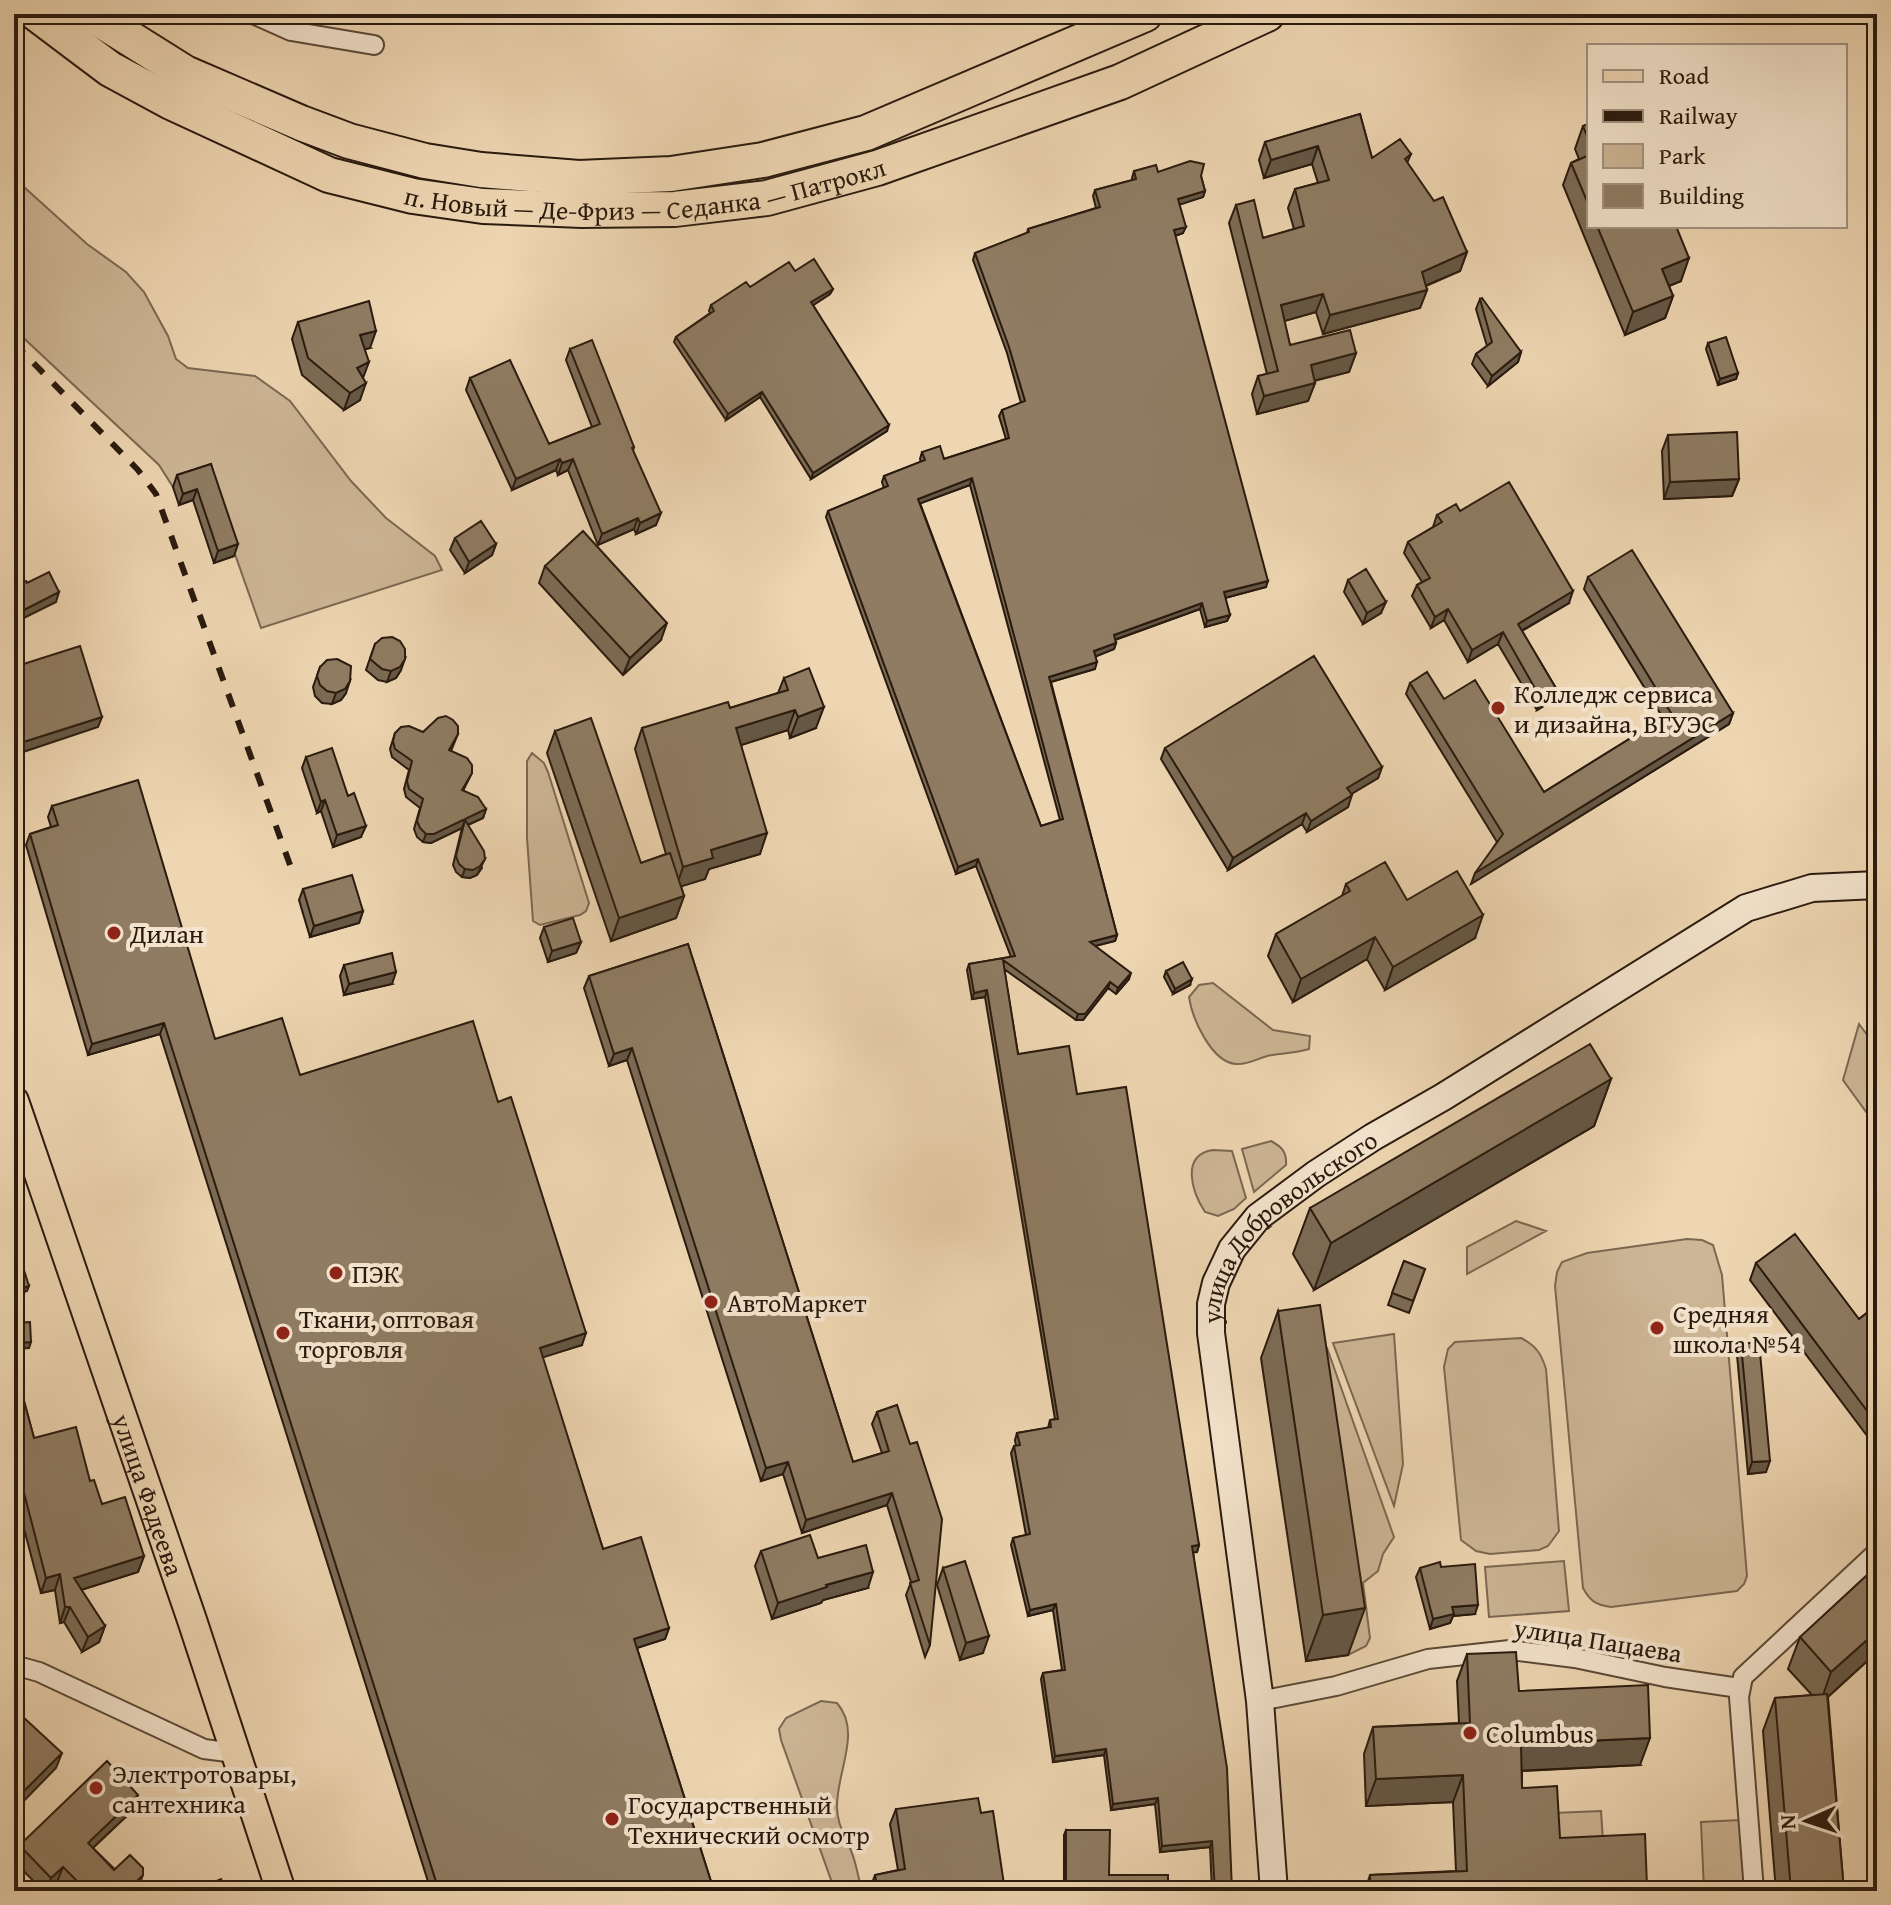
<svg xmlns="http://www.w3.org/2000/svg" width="1891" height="1905" font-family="'Gentium Book Plus',serif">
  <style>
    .green { fill: #cdb696; stroke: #7b6852; stroke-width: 2 }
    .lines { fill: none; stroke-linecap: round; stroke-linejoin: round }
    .street-casing { stroke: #5a4937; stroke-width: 22 }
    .secondary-casing { stroke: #291a0e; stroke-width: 30 }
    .primary-casing { stroke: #291a0e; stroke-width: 32 }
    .highway-casing { stroke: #291a0e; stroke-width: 38 }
    .street { stroke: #f4e4cd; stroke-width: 18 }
    .secondary { stroke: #f4e4cd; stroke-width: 26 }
    .primary { stroke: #eed6b2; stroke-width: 28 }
    .highway { stroke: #eed6b2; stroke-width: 34 }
    .rail { stroke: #291a0e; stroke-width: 6; stroke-dasharray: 14 14; stroke-linecap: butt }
    .wall { fill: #7b6b55; stroke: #291a0e; stroke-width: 2; fill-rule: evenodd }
    .shaded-wall { fill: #645745; stroke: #291a0e; stroke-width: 2 }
    .building { fill: #8f7c63; stroke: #291a0e; stroke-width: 2; fill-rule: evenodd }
    .poi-dot { fill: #8f2418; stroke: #f4e4cd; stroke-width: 3 }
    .labels { text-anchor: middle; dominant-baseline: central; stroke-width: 8; stroke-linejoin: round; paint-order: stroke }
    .street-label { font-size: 26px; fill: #291a0e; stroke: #f4e4cd }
    .poi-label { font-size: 26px; fill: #291a0e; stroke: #f4e4cd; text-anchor: start }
  </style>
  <rect width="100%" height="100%" fill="#eed6b2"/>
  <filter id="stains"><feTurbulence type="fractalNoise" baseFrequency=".0025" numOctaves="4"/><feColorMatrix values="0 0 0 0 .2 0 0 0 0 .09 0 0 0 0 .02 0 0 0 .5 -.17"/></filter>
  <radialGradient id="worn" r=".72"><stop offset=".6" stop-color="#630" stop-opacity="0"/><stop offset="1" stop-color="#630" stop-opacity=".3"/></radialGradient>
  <path class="green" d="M14,178l73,66 39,28 18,20 24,44 8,23 12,9 67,8 35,25 61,80 35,37 49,38 7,14 -181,58 -54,-153 -34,12 -14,-22 -145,-136z
    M532,753l12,10 4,9 41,131 -3,8 -6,4 -40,10 -7,-4 -6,-83v-77z
    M1213,983l60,47 37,6 -1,13c-13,4 -24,4 -37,6 -13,2 -22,10 -36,9 -25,-2 -44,-46 -47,-67l10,-12z
    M1859,1024l18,24v79l-34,-47z
    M1271,1141c11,6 16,11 15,24l-32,27 -12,-43z
    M1213,1150l19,1 14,47 -12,11 -16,7 -13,-4c-13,-20 -25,-57 8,-62z
    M1516,1221l30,10 -79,43v-27z
    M1687,1239l15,1 11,5 9,30 25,301 -3,8 -7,7 -126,16c-15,-2 -21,-6 -28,-19l-28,-302 2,-14 5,-10 25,-9z
    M1394,1334l9,130 -9,42 -61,-163z
    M1521,1338c15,8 20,15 25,31l13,162 -11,15 -9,4 -49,4 -14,-3 -15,-11 -17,-173 4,-18 7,-7z
    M1327,1348l67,189 -11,17 -5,17 -15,12 7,55 -4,8 -18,9 -45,-303z
    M1564,1561l5,50 -80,6 -4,-50z
    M821,1701l16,2c25,29 0,67 0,103 0,18 7,27 13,42 6,13 8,29 12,43h-27l-54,-151 -2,-11 7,-11z
    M1601,1811l2,30 -48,2 -1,-30z
    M1740,1820l4,71h-40l-3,-69z"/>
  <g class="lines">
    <defs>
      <path id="street" d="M253,14l38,17 83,14
        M14,1665l25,7 165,77 31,4
        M1260,1701l76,-15 92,-27 82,-9 65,8 90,19 74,11
        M1754,1891l-15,-194 4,-20 134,-125"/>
      <g id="secondary">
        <path id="s1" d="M1274,1891l-14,-190 -49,-368v-29l5,-21 16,-34 26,-32 58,-43 57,-37 70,-40 303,-189 66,-20 65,-3"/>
      </g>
      <g id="primary">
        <path id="s2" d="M14,1101l178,519 89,271"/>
      </g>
      <g id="highway">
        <path id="s3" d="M37,14l73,55 61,33 158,73 84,21 70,10 99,4 93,-1 92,-11 110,-30 243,-86 147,-68"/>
        <path d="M91,14l94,59 116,50 48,18 76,20 56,9 98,8 92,-4 92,-14 103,-27 279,-119"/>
      </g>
    </defs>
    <use href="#street" class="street-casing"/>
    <use href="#secondary" class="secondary-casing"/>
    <use href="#primary" class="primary-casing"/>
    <use href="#highway" class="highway-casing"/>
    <use href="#street" class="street"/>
    <use href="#secondary" class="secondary"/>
    <use href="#primary" class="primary"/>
    <use href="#highway" class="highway"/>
    <path class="rail" d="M14,343l124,127 18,24 138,382"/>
  </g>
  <path class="wall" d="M1360,114l12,44 39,-4 -4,9 60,89 -7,19 -34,15 1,4 -7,18 -97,26 -7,-22 -32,9 6,24 66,8 -7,19 -35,9 1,2 -7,18 -51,13 -5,-20 6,-18 9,-2 -38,-151 7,-18 27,33 31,-9 -6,-21 7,-19 23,-6 -6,-19 -48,14 -5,-18 6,-18z
    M1589,124v102h87l5,55 -12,5 4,10 -8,22 -40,17 -62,-150 8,-22 8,-4 -4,-10 8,-23z
    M1134,171l67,5 4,15 -2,6 -24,7 4,29 -8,3 91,351 -41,11 5,17 -3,6 -22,6 -5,-18 -85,31 1,3 -2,6 -18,7 -1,13 -44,13 66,253 -2,6 -20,5 34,33 -13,15 -8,-6 -25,32h-7l-72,-51 14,85 59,40 122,451 -2,7h-4l39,339h-20l-2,-44 -50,5 -5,-48 -44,6 -7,-55 -51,7 -12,-83 2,-6 19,-3 -9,-60 -25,6 -17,-71 2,-7 13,-3 -15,-82 3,-7h2l-1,-6 2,-7 31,-5 2,-8 5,-1 -70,-422 -13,2 -5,-29 2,-6 42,-7 -35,-91 -20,8 -130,-357 2,-6 56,-23 -2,-6 2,-6 37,-14 -1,-3 2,-7 22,7 62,-20 -7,-23 3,-6 19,-7 -14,-50 -34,-93 2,-7 52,-20 1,-4 68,-21 -3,-12 2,-6 38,-10 -1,-2zM970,485l90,335 -19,6 -121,-323z
    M795,271l38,18 -3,5 -17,11 74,126 -76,48 -51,-82 -34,23 -52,-78 2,-5 34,-24 -1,-2 2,-6 39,-18z
    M1480,299l41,53 -3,10 -30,24 -16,-22 4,-10 11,-8 -11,-37z
    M298,322l72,26 -5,1 -5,51 -16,10 -42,-35 -10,-36z
    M1708,343l30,30 -2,6 -18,6 -12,-36z
    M570,349l64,98 -1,4 23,74 -20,9 -2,-5 -36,16 -30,-75 -10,5 -2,-5 -44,20 -46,-100 4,-12 79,66 43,-17 -26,-67z
    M1668,435l71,44 -7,17 -68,3 -2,-48z
    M211,464l23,92 -20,7 -21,-63 -14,5 -6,-18 4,-12z
    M1460,511l109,92 -47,28 35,59 -5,11 -15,9 -39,-66 -30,18 -24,-42 -13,8 -19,-32 5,-11 5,-3 -18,-29 4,-11 25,-15 4,-12z
    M455,538l41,6 -4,11 -27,18 -15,-23z
    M545,566l116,74 -38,35 -84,-92z
    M1588,577l145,136 -4,11 -258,160 26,-42 -91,-148 4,-11 34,16 100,93 119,-74 -79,-129z
    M1348,580l33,33 -18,11 -19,-32z
    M375,644l26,26 -5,8 -9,4 -9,-2 -12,-10z
    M320,667l26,26 -5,7 -9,4 -10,-1 -7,-7 -2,-9z
    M784,678l32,50 -26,10 -2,-8 -47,15 19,109 -51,15 -4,10 -24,7 3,10 -8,22 -65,23 -64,-188 8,-22 86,132 25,-9 -31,-105 7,-21 88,-20 48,-15z
    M423,732l35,2 -7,17 21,22 -9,18 23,18 -3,9 -15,7 14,43 -5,7 -7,3 -8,-1 -6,-5 -3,-7 9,-37 -31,15 -8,-1 -6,-5 -3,-8 6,-21 -14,-11 -2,-8 5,-19 -17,-13 -2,-8 5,-16z
    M1165,748l217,19 -4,11 -27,16 -3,13 -41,25 -5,-8 -74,46 -67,-111z
    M306,757l55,80 -28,10 -12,-36 -4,2 -15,-45z
    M52,806l163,233 85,36 198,27 84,243 -40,12 61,192 66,79 -4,11 -28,9 77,243h-283l-271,-857 -72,21 -62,-210 4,-11 21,-7 -3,-10z
    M1346,884l61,16 68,38 -90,52 -18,-31 -74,43 -25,-46 8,-22 66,-38z
    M303,889l60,22 -4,12 -49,14 -11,-37z
    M544,927l37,15 -5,11 -28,9 -8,-24z
    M1877,936v32l-8,-11z
    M688,944l165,518 29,-9 -10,-29 5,-12 20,-7 33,240 -5,12 -19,-62 5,-13 -24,-77 -85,28 -19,-59 -22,7 -134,-421 -18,6 -25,-78 5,-12z
    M344,965l48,19 -48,11 -4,-19z
    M1166,971l24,14 -17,9 -9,-17z
    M1611,1079l-17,47 -280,164 -21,-36 17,-46z
    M1404,1261l21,8 -16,44 -21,-8z
    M1756,1263l103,56 18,-14v144l-127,-169z
    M1278,1311l70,344 -42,6 -45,-303z
    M1741,1344l25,128 -18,2 -11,-119z
    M14,1364l20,74 56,43 12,23 42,52 -6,16 -57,18 24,36 -6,16 -17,10 -18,-30 -4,1 -5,-33 -14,3 -27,-102z
    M761,1551l57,7 50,30 -45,12 -2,3 -49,16 -17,-53z
    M1441,1567l34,47 -22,2 -3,7 -20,6 -14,-52 4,-9z
    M943,1568l40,85 -23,7 -23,-75z
    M1800,1637l77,15 -49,45 16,194h-68l-13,-160 12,-33 37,-3 -24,-26z
    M1467,1654l52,37 121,74 -118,6v17l38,50 87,49 -1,4h-281l5,-16 86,-4 -3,-69 -87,4 -2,-52 9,-27 86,-4 -2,-42z
    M1873,1767l4,25h-6v-19z
    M896,1809l85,4 24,78h-136l6,-16 23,-5 -8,-46z
    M133,1810l-40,38 44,43h-71l-9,-9 -9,9h-5l-26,-27v-7l6,-15z
    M1066,1830l43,45 59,16h-104v-56z"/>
  <path class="shaded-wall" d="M1318,146l-6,18 -48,14 7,-18z
    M1205,191l-2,6 -27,9 2,-7z
    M1186,227l-3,6 -12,4 3,-7z
    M1467,252l-7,19 -45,19 7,-18z
    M1689,258l-8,23 -27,11 8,-23z
    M833,289l-3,5 -21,14 2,-6z
    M1427,290l-7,18 -97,26 7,-19z
    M1323,294l-7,18 -42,12 7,-19z
    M1673,296l-8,22 -40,17 8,-23z
    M376,331l-6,17 -16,4 6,-17z
    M1521,352l-3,10 -30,24 4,-10z
    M1356,353l-7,19 -45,11 7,-18z
    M369,362l-6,16 -6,-10z
    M1738,373l-2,6 -18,6 2,-6z
    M366,383l-6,17 -16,10 6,-17z
    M1315,383l-7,18 -51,13 7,-18z
    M762,392l-2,5 -34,23 2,-6z
    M889,425l-2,6 -76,48 2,-6z
    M560,459l-4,11 -44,20 4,-11z
    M573,459l-5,11 -10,5 4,-12z
    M972,478l-2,7 -54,20 2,-6z
    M1739,479l-7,17 -68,3 6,-17z
    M197,489l-4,11 -14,5 4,-11z
    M661,513l-5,12 -20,9 4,-11z
    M638,518l-4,11 -36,16 4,-11z
    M238,544l-4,12 -20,7 4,-12z
    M496,544l-4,11 -27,18 4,-11z
    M1268,581l-2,6 -45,12 3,-7z
    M1573,591l-4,12 -55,32 4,-11z
    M59,592l-3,10 -42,21v-8z
    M1386,602l-5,11 -18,11 4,-11z
    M1202,603l-2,6 -89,32 3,-6z
    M1448,609l-4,11 -13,8 4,-11z
    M1230,615l-3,6 -22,6 2,-6z
    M667,623l-6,17 -38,35 7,-17z
    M1503,632l-5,12 -30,18 4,-12z
    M1116,643l-2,6 -22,9 2,-7z
    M405,659l-4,11 -5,8 -9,4 4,-11z
    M1097,662l-2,7 -48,14 2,-6z
    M350,681l-4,12 -5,7 -9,4 4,-11z
    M1557,690l-5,11 -15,9 4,-11z
    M824,707l-8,21 -26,10 8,-21z
    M795,710l-7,20 -59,19 7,-21z
    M1733,713l-4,11 -258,160 4,-11z
    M102,717l-4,10 -84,28v-10z
    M1382,767l-4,11 -35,21 4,-11z
    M1352,795l-4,12 -41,25 4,-11z
    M325,800l-4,11 -4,2 4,-11z
    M486,809l-3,9 -20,9 2,-7 -3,8 -31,15 -8,-1 3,-8z
    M1306,813l-4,11 -74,46 5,-12z
    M366,826l-5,11 -28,10 4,-12z
    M767,833l-7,21 -51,15 -4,10 -29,9 7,-21 28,-17z
    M485,859l-8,16 -7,3 -8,-1 3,-8z
    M978,859l-2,7 -20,8 2,-7z
    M684,896l-8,22 -65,23 8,-23z
    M363,911l-4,12 -49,14 4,-11z
    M1483,915l-8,23 -90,52 8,-23z
    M1117,935l-2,6 -28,7 3,-6z
    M1375,937l-8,22 -74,43 8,-23z
    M581,942l-5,11 -28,9 4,-11z
    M396,972l-4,12 -48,11 5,-11z
    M1131,973l-2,6 -13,15 2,-6z
    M1192,979l-2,6 -17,9 2,-5z
    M1110,982l-2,6 -25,32h-7l2,-6z
    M987,990l-2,7 -13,2 2,-6z
    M164,1023l-4,11 -72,21 4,-11z
    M632,1048l-5,12 -18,6 5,-12z
    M1611,1079l-17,47 -280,164 17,-47z
    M29,1286l-2,5 -13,5v-5z
    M586,1333l-4,12 -47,15 5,-12z
    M31,1342l-2,6 -15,1v-6z
    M1770,1461l-4,11 -18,2 4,-12z
    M788,1462l-5,12 -22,7 5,-13z
    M892,1493l-5,12 -85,28 4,-13z
    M1199,1545l-2,7 -7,1 2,-7z
    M144,1556l-6,16 -70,22 6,-16z
    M873,1572l-5,16 -45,12 -2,3 -49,16 6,-16 48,-18z
    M60,1574l-5,16 -14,3 5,-15z
    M1056,1604l-3,6 -25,6 2,-6z
    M1478,1605l-3,9 -22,2 -3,7 -20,6 3,-10 19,-12z
    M65,1607h5l-6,15 -4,1z
    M1365,1608l-17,47 -42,6 17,-46z
    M105,1626l-6,16 -17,10 6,-15z
    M669,1628l-4,11 -35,11 4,-11z
    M1877,1631v21l-57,52 11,-32z
    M989,1636l-6,17 -23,7 6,-17z
    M1650,1738l-10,27 -129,6 10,-27z
    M1106,1749l-2,6 -51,7 2,-6z
    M62,1753l-6,15 -42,43v-10z
    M1463,1775l-10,27 -87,4 10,-27z
    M1873,1786h4v6h-6z
    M138,1795l-5,15 -51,48 6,-15z
    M1158,1798l-3,6 -44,6 2,-6z
    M1212,1841l-2,6 -50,5 2,-6z
    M63,1867l-6,15 -9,9h-2l5,-13z
    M143,1875l-6,16h-10z
    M1647,1887l-1,4h-85z"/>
  <path class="building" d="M1360,114l12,44 28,-19 11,15 -6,5 29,42 9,-4 24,55 -45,20 5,18 -97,25 -7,-21 -42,11 9,40 60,-15 6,23 -45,12 4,18 -51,13 -6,-20 20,-5 -42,-166 18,-5 9,38 41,-12 -9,-37 34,-9 -11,-34 -47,14 -6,-18z
    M1589,124v17l-6,-15z
    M1589,155v51l-18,-43z
    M1190,161l14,3 -3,12 4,15 -27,8 8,28 -12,3 94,351 -44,11 6,23 -23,6 -5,-18 -88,32 2,8 -22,8 3,11 -48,15 68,258 -27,7 41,31 -13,15 -8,-6 -25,32h-7l-75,-54 15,94 51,-8 8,48 49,-7 73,458 -7,1 35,222 5,123h-17l-3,-50 -50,5 -4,-48 -45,6 -7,-55 -51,7 -12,-83 22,-3 -9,-66 -26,6 -17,-72 17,-4 -16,-88 6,-1 -3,-12 34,-6 -1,-7 8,-1 -71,-429 -13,3 -5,-29 46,-8 -37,-97 -20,8 -130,-356 60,-25 -4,-10 41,-16 -3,-8 18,-6 4,13 65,-21 -7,-28 23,-9 -16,-54 -34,-94 54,-21 -1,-3 72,-22 -5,-17 41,-11 -2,-8 22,-6 2,7zM972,478l91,341 -22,7 -123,-327z
    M1597,226h79l13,32 -27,11 11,27 -40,16z
    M814,259l19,30 -22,13 78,123 -76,48 -51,-81 -34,22 -52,-77 38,-26 -3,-6 35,-23 4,5 39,-25 6,9z
    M1482,298l39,54 -29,24 -16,-22 16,-12 -12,-43z
    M369,301l7,30 -16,4 9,27 -12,6 9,15 -16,10 -42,-35 -10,-36z
    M1726,337l12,36 -18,6 -12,-36z
    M592,340l42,107 -2,1 29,65 -21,10 -2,-5 -36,16 -29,-75 -11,4 -2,-4 -44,20 -46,-101 40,-18 39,84 51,-20 -30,-75z
    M1737,432l2,47 -69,3 -2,-47z
    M211,464l27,80 -20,7 -21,-62 -14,5 -6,-19z
    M1509,482l64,109 -55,33 39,66 -16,9 -38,-67 -31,18 -24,-41 -13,8 -18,-32 13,-7 -22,-36 34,-20 -5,-7 19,-11 4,7z
    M481,521l15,23 -27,18 -14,-24z
    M583,531l84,92 -37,35 -85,-92z
    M1632,550l101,163 -258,160 28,-39 -93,-151 17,-11 17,27 31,-19 69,112 127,-79 -83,-136z
    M1366,569l20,33 -19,11 -19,-33z
    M49,572l10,20 -45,23v-28l12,-6 1,2z
    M392,637l8,4 5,8v10l-5,8 -9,4 -9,-2 -12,-10 5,-15 7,-6z
    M80,646l22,71 -88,28v-78z
    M1314,656l68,111 -35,21 5,7 -41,26 -5,-8 -73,45 -68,-110z
    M337,659l14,7 -1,15 -5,8 -9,4 -9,-2 -7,-6 -3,-9 3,-9 7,-7z
    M809,668l15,39 -26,10 -3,-7 -59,18 31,105 -56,17 2,8 -30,9 -41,-139 86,-26 2,6 58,-18 -4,-12z
    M446,716l7,4 5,6v8l-9,16 18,8 5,7v8l-10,17 16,7 8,12 -52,25h-8l-6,-6 -3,-7 6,-22 -14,-10 -2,-8 5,-20 -17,-12 -2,-8 2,-8 6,-6 8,-1 14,6 15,-14z
    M591,718l50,145 29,-10 14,43 -65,22 -64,-187z
    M332,748l16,48 6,-3 12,33 -29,9 -12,-35 -4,2 -15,-45z
    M138,780l77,259 67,-21 18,57 173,-54 25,81 13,-5 75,236 -46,15 63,201 38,-12 28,91 -35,11 80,252h-275l-275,-868 -72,21 -62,-210 28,-9 -6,-19z
    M465,820l19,31 1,8 -5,7 -7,4 -8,-1 -6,-5 -3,-8z
    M1385,862l22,38 50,-29 26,44 -90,52 -18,-30 -74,42 -25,-45 74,-43 -4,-7z
    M352,875l11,36 -49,15 -11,-37z
    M573,918l8,24 -29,9 -8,-24z
    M688,944l165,518 36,-11 -12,-39 20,-7 13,39 7,-2 25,77 -12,126 -20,-62 9,-3 -27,-87 -86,27 -18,-58 -22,6 -134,-420 -18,6 -25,-78z
    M392,953l4,19 -47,12 -5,-19z
    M1183,962l9,17 -17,10 -9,-18z
    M1590,1044l21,35 -280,164 -21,-35z
    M1795,1234l64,85 18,-14v119l-121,-161z
    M14,1239l15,47 -15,5z
    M1404,1261l21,8 -12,32 -21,-8z
    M1320,1305l45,303 -42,7 -45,-304z
    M30,1322l1,20 -17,1v-20z
    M1759,1342l11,119 -18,1 -11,-118z
    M14,1364l20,74 42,-11 14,54 4,-1 8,24 23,-7 19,59 -70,22 31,48 -17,11 -18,-30h-5l-5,-33 -14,4 -32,-124z
    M810,1535l8,23 48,-13 7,27 -47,13 1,2 -49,16 -17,-52z
    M965,1561l24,75 -23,7 -23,-75z
    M1440,1562l1,5 34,-3 3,41 -26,2 2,7 -21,5 -13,-51z
    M1877,1566v65l-46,41 -31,-35z
    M1516,1652l3,39 129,-6 2,53 -129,6 1,44 35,-2 3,52 85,-4 2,53 -86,4h-190l-1,-16 97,-4 -4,-96 -87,4 -3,-52 97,-4 -3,-69z
    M1827,1694l17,197h-53l-16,-193z
    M14,1706l10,8 -2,2 40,37 -48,48z
    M107,1761l31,34 -50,48 26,27 16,-15 13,13v7l-16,16h-40l-24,-24 -12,11 -28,-29v-7z
    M1873,1767h4v19h-4z
    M978,1798l3,15 12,-2 12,80h-127l-3,-16 30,-6 -9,-60z
    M1066,1830h44l-1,45h59v16h-102z
    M221,1879l6,12h-33z"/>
  <g class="poi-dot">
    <circle cx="1498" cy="708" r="8"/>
    <circle cx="114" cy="933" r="8"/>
    <circle cx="336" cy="1273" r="8"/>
    <circle cx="711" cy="1302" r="8"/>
    <circle cx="1657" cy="1328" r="8"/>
    <circle cx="283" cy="1333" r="8"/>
    <circle cx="1470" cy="1733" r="8"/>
    <circle cx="96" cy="1788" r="8"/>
    <circle cx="612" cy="1819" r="8"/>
  </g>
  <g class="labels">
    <g class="street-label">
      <text stroke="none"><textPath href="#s3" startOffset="656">п. Новый — Де-Фриз — Седанка — Патрокл</textPath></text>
      <text stroke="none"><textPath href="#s1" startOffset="702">улица Добровольского</textPath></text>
      <text stroke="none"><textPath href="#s2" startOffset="416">улица Фадеева</textPath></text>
      <text transform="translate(1598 1640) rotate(9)">улица Пацаева</text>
    </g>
    <g class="poi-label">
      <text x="1514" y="693">Колледж сервиса<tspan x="1514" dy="30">и дизайна, ВГУЭС</tspan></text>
      <text x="130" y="933">Дилан</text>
      <text x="352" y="1273">ПЭК</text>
      <text x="727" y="1302">АвтоМаркет</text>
      <text x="1673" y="1313">Средняя<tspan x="1673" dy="30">школа №54</tspan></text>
      <text x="299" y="1318">Ткани, оптовая<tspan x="299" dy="30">торговля</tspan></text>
      <text x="1486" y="1733">Columbus</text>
      <text x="112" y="1773">Электротовары,<tspan x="112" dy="30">сантехника</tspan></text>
      <text x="628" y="1804">Государственный<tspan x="628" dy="30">Технический осмотр</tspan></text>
    </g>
  </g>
  <rect width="1891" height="1905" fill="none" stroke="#eed6b2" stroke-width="48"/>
  <rect x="16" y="16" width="1859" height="1873" fill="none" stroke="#291a0e" stroke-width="4"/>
  <rect x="24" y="24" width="1843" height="1857" fill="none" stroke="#291a0e" stroke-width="2"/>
  <rect x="1587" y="44" width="260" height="184" fill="#f4e4cd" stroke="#a39381" stroke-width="2"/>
  <rect x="1603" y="70" width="40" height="12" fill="#eed6b2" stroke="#a39381" stroke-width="2"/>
  <text x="1659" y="84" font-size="24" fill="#291a0e">Road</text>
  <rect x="1603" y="110" width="40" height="12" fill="#291a0e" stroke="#a39381" stroke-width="2"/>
  <text x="1659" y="124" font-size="24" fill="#291a0e">Railway</text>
  <rect x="1603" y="144" width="40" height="24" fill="#cdb696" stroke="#a39381" stroke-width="2"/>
  <text x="1659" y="164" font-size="24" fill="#291a0e">Park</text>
  <rect x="1603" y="184" width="40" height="24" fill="#8f7c63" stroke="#a39381" stroke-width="2"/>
  <text x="1659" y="204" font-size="24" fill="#291a0e">Building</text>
  <g transform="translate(1807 1821) rotate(267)" stroke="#f4e4cd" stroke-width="6" paint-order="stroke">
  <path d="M0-6L14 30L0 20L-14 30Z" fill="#291a0e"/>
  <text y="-12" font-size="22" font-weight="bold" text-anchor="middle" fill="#291a0e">N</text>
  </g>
  <rect width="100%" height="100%" filter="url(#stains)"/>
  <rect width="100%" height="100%" fill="url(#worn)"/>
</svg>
